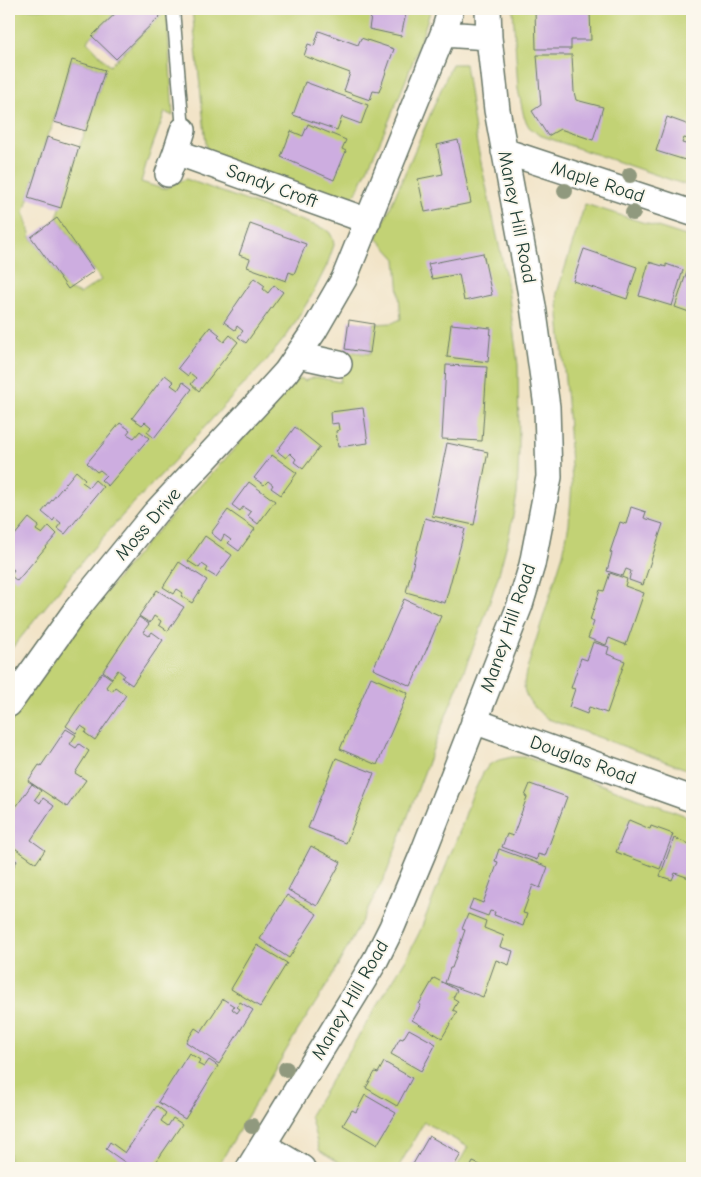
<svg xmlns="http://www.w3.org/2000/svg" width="701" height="1177" font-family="'Comic Neue',sans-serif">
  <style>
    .green { fill: #c2d275; stroke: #708854; fill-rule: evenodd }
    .building { fill: #cdade0 }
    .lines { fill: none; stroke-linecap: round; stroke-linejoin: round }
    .service-casing { stroke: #697768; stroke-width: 15 }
    .minor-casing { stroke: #697768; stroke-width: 28 }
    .service { stroke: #fff; stroke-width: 12 }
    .minor { stroke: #fff; stroke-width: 25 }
    .tree { fill: #90997e }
    .labels { text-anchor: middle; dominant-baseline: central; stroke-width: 4; stroke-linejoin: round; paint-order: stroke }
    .street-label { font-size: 19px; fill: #1f3d34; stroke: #fbf7ec }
  </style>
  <rect width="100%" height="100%" fill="#fbf7ec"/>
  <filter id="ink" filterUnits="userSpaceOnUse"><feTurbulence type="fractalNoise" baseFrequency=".02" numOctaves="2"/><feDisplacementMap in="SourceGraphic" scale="10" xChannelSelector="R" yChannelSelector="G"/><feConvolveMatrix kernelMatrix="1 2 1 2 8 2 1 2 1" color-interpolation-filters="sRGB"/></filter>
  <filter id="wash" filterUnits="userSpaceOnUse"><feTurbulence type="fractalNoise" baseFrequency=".0096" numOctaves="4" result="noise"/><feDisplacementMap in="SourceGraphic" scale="20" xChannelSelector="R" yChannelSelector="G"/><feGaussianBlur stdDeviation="1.12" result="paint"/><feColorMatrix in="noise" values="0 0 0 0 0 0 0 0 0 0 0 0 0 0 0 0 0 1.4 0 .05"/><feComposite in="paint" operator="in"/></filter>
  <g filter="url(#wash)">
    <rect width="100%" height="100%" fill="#f2e4c8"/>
    <path class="green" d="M9,9h111l-33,32 23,25 52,-52 5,-1 6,103 -8,-4 -18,49 -6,21 22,7 6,-2 8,-5 9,-3 139,50 5,4 3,6 1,6 -7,20 -14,28 -25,41 -22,27 -45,48 -45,50 -46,48 -42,47 -79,98zM72,60l33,10 -19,61 -7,16 -22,71 44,62 -21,14 -12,-5 -37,-52 -7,-25 23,-75 4,-7z
      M192,9h239c-20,63 -46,124 -75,184l-5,4 -9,2 -135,-46z
      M513,9h179v178l-153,-52 -10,-8 -5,-10 -6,-28z
      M452,64h13l12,80 30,138 11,83 1,85 -2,45 -8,41 -11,41 -16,48 -48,121 -47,126 -30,58 -30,55 -30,47 -80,136h-208v-452l14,-18 19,-28 107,-130 77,-82 68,-76 5,-3h4l1,2 12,-4 24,5 5,-31 25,3 4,-30 18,-1 9,-4 -5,-60 -19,-21z
      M585,204l107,34v533l-144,-52c-9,-7 -19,-15 -23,-27 -2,-6 0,-14 1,-20l37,-118 6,-30 3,-40 -4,-71 -11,-120z
      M512,757h14l166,61v350h-236l12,-21 -44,-25 -26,46h-50l-29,-18 -9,-35 96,-156 14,-28 39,-98 12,-35 12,-25 6,-8 10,-5z"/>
    <g id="blocks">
      <path class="building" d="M120,9h37l5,5 -46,45 -24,-23z
        M339,9h68l-6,27 -32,-7 2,-13z
        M535,9h35v2h20l1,29h-20v9h-35z
        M319,31l39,14 3,-7 33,11 -15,43 -6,-1 -3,9 -26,-9 6,-18 -46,-17 4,-12 6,2z
        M537,55h35l2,37 2,8 27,7 -10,33 -33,-11 -12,7 -16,-25 9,-6z
        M72,60l33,10 -19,61 -32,-9z
        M305,82l63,23 -7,19 -19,-7 -5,13 -44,-15z
        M667,117l22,8 -1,3h3l-3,11 -4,-1 -2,5 7,2 -4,15 -29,-9z
        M308,124l38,16 -4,9 4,2 -12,29 -53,-23 10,-26 12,5z
        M47,137l32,10 -18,61 -33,-10z
        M458,140l13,63 -46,9 -7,-33 25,-5 -6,-29z
        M57,218l37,53 -26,18 -37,-52z
        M250,224l56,20 -12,30 -5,-2 -3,9 -39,-14 3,-8 -11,-4z
        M584,249l53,18 -10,32 -54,-18z
        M483,253l9,42 -28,6 -5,-27 -27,5 -4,-15z
        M649,262l17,5v-3l17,6 -11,36 -33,-10z
        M687,271l5,2v40l-17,-6z
        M254,278l11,8 -2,3 5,4 6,-8 9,7 -37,51 -8,-6 5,-6 -6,-5 -2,4 -11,-8z
        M349,320l25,4 -4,29 -25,-4z
        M451,324l40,4 -3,34 -41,-5z
        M210,327l10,8 -2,2 6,5 6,-7 8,7 -39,49 -8,-7 5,-6 -6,-5 -2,3 -10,-8z
        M446,365l41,2 -5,74 -40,-2z
        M165,375l9,7 -3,3 7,5 5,-8 9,7 -38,49 -7,-6 4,-5 -6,-5 -3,3 -10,-7z
        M363,408l5,35 -30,4 -2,-16 3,-1 -1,-7 -7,1 -1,-12z
        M120,423l10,7 -3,4 7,4 6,-7 9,7 -41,48 -7,-6 5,-5 -6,-5 -3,2 -10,-9z
        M295,427l25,20 -17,22 -9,-7 2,-3 -6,-6 -4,5 -9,-7z
        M447,443l41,9 -14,73 -42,-9z
        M272,455l25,18 -16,22 -10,-7 2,-3 -5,-4 -4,4 -10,-7z
        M76,471l9,8 -3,3 7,5 6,-7 8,7 -38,47 -8,-6 4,-5 -6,-5 -2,3 -11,-9z
        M249,482l26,19 -17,23 -10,-8 3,-4 -8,-5 -3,4 -8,-6z
        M631,507l15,5 -2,6 19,6 -20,61 -14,-5 2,-9 -5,-2 -3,7 -16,-5 5,-18 -2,-1 10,-30 6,2z
        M228,510l27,19 -16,22 -11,-8 3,-3 -7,-5 -3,6 -10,-8z
        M29,518l10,8 -3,4 6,4 7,-8 8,8 -40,47 -7,-6 4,-5 -5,-5v-23z
        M425,518l40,11 -20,74 -39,-11z
        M205,536l27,19 -16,22 -10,-6 2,-3 -6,-4 -3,4 -11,-7z
        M179,562l28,18 -15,23 -11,-7 2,-3 -6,-4 -3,5 -11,-7z
        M610,573l17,6 -2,7 19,7 -18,52 -17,-7 -3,7 -18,-7 6,-16 -4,-2 10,-30 4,1z
        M157,590l27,17 -16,24 -9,-6 2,-4 -7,-5 -4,7 -11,-7z
        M404,599l37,17 -30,70 -38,-17z
        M139,617l10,7 -6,8 6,4 3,-4 11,8 -31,45 -10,-7 2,-3 -6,-5 -6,8 -9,-7z
        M593,642l16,5 -2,7 18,7 -18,52 -18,-6 -2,7 -18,-7 6,-18 -4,-1 10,-30 6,2z
        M102,672l10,7 -6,8 6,4 3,-4 11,8 -31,45 -10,-7 2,-3 -6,-4 -5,7 -10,-7z
        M371,677l37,16 -31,72 -37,-16z
        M66,729l10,6 -6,9 6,4 3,-4 10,7 -14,22 11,7 -19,27 -39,-26 11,-16 2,1z
        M336,758l38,15 -28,70 -38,-15z
        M32,784l9,7 -6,8 5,4 3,-5 11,8 -23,34 14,10 -9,13 -27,-19v-27z
        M530,784l37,13 -22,59 -7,-2 -1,6 -35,-13 5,-13 6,2 14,-39 -2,-1z
        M629,820l21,9 1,-3 22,8 -13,35 -44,-17z
        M674,838l18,7v34l-17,-6 -3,7 -12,-4z
        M311,846l30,16 -24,44 -29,-16z
        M499,849l49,18 -8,21 -7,-3 -10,28 4,1 -4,12 -29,-11 1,-3 -5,-1 -2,5 -19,-7 4,-10 10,4 15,-41 -3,-1z
        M9,855l8,6 -8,13z
        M287,895l30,19 -28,44 -29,-19z
        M468,914l18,7 -2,7 20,8 -4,11 13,4 -4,14 -13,-5 -13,37 -38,-14 5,-15h2l13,-38 -3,-1z
        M257,945l30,18 -27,44 -29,-18z
        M434,978l23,12 -4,8 5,3 -5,9 4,2 -15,26 -30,-18 9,-15 -2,-1z
        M223,999l11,7 -2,3 5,4 3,-4 -3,-2 3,-5 13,8 -34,54 -33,-22 9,-14 6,4z
        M409,1029l27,15 -15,27 -30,-17 9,-16 3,1z
        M189,1053l11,7 -2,4 6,3 5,-7 9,6 -33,53 -27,-17z
        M384,1062l28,16 -15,28 -31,-18 9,-16 3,1z
        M365,1095l31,18 -19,32 -34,-20 9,-15 4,2z
        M157,1106l9,7 -5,8 7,5 5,-8 9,6 -30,44h-19l-27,-19 4,-7 15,11z
        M429,1136l32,18 -8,14h-38l-3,-2z
        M473,1162l14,6h-17z"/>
    </g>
  </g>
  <g filter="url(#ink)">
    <use href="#blocks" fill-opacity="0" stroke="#697768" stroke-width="1"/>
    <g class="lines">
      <defs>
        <path id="service" d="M173,9l10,121"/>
        <path id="minor" d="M443,34l46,3
          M504,151l188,62
          M176,152l192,69
          M168,174l8,-22 7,-22
          M298,355l41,9
          M9,704l67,-94 79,-97 100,-107 31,-34 28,-41 30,-52 99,-245 8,-25
          M474,721l218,78
          M263,1145l39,23
          M249,1168l108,-177 19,-32 16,-32 31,-74 97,-248 12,-40 17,-88 -2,-70 -14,-101 -36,-196 -8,-73 -1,-28"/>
      </defs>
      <use href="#service" class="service-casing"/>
      <use href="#minor" class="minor-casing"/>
      <use href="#service" class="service"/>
      <use href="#minor" class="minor"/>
    </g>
    <g class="tree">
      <circle cx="630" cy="175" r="8"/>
      <circle cx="565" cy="191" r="8"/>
      <circle cx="633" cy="213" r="8"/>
      <circle cx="286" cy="1069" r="8"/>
      <circle cx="252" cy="1126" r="8"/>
    </g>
  </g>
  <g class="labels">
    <g class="street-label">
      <text transform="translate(598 182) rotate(18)">Maple Road</text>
      <text transform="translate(272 186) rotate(20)">Sandy Croft</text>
      <text transform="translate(517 217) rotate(79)">Maney Hill Road</text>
      <text transform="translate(148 524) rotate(-49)">Moss Drive</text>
      <text transform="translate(508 628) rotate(-71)">Maney Hill Road</text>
      <text transform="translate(583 760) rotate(20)">Douglas Road</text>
      <text transform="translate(350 1000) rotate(-60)">Maney Hill Road</text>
    </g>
  </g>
  <rect width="701" height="1177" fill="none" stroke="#fbf7ec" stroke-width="30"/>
</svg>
